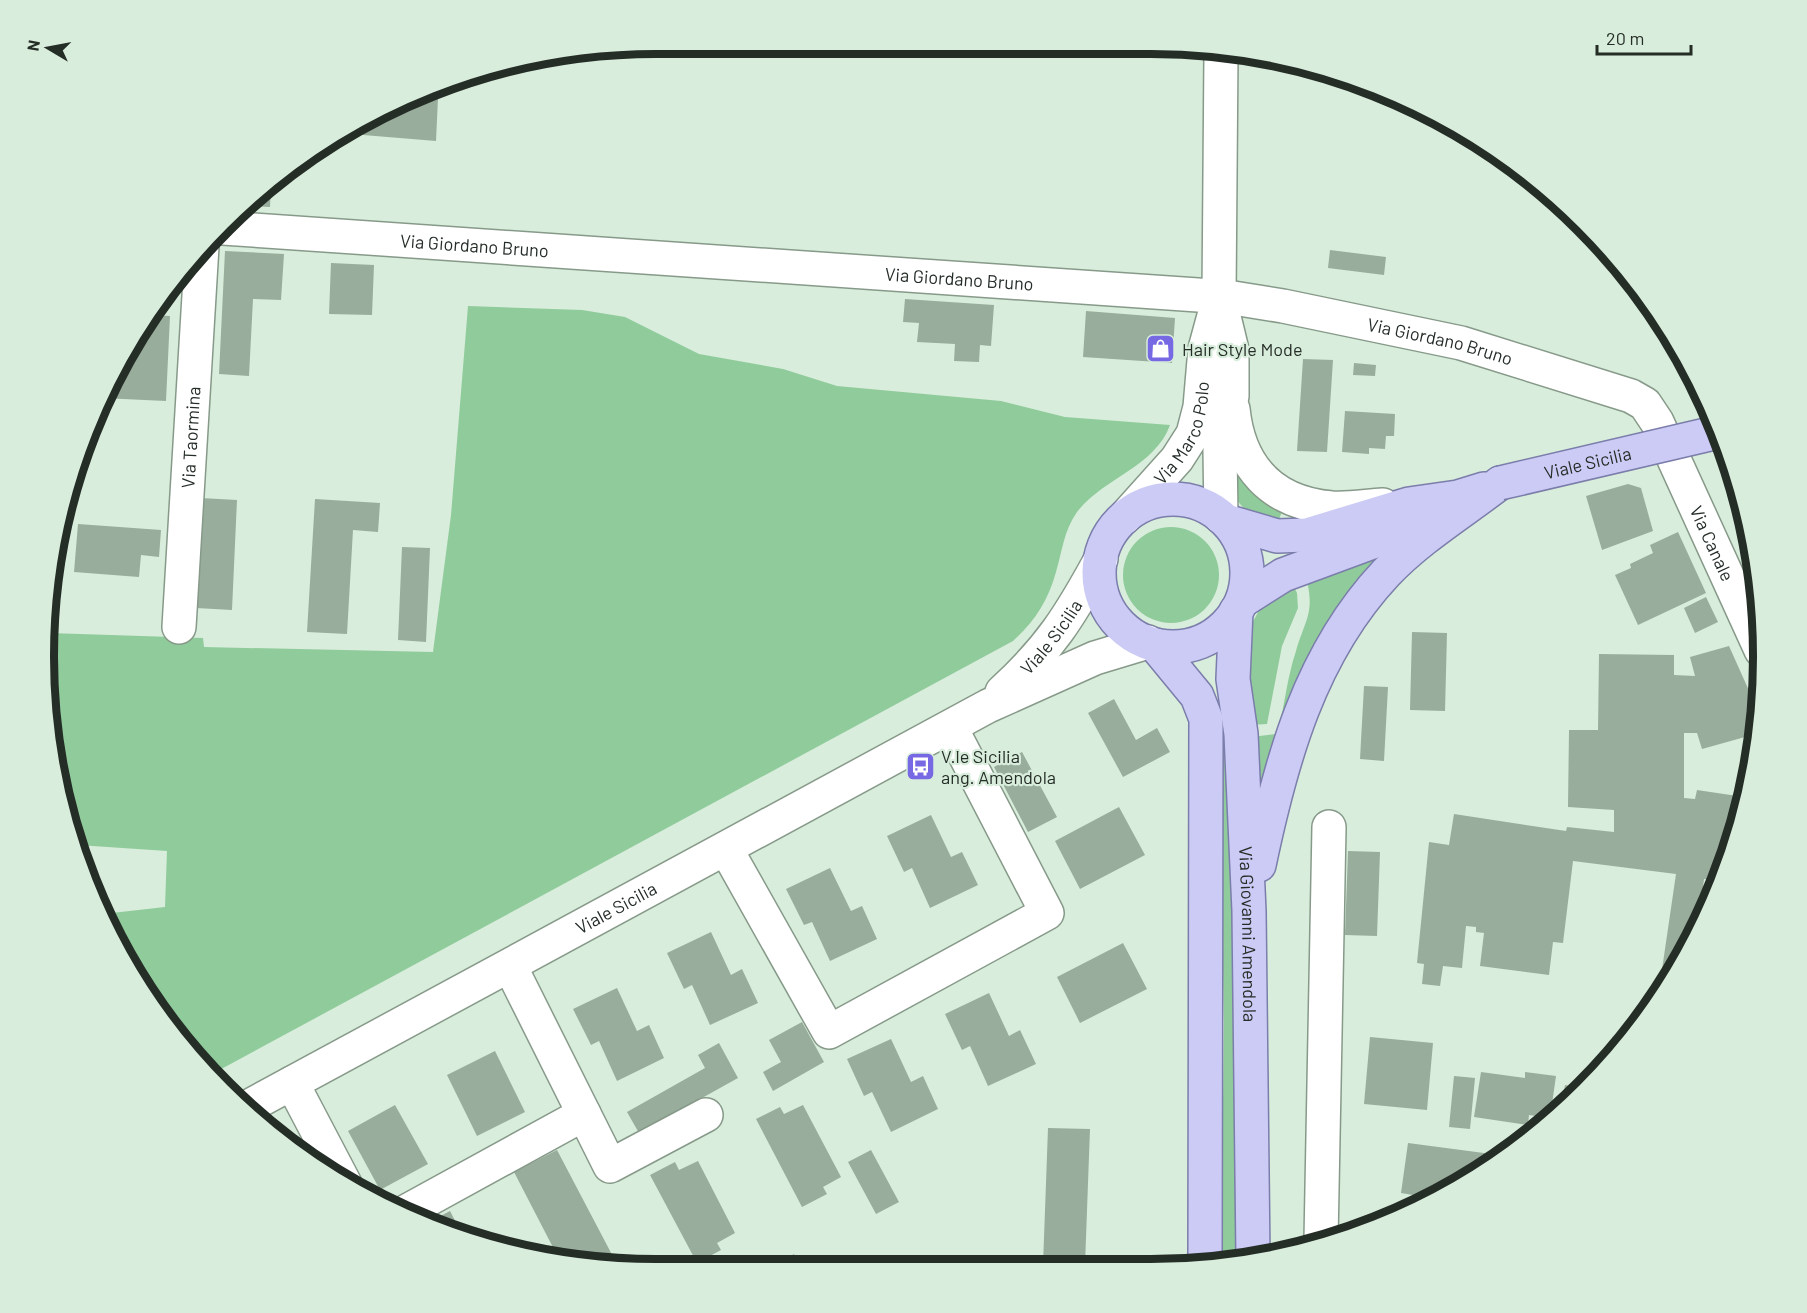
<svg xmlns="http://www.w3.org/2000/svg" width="1807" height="1313" font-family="Barlow,sans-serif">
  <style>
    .green { fill: #90cb9b }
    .building { fill: #99ad9c }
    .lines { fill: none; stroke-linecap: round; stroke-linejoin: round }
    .minor-casing { stroke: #879a8a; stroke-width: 36 }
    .major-casing { stroke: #7b7daa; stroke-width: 36 }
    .minor { stroke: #fff; stroke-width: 33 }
    .major { stroke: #cccbf6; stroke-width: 33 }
    .major-bridge-casing { stroke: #7b7daa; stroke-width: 36; stroke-linecap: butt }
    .major-bridge { stroke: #cccbf6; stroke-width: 33 }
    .labels { text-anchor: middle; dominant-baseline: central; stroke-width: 4.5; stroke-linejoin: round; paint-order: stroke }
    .street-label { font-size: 18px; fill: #252d27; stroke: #d8eddb }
    .poi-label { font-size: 18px; fill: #252d27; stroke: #d8eddb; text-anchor: start }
    .rim { fill: none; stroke: #252d27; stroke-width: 8 }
  </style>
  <rect width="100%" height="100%" fill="#d8eddb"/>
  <path class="green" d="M468,306l114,4 43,7 74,37 84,15 54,17 164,15 64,16 105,8c-15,42 -67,53 -93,87 -13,18 -15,40 -21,60 -8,29 -21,49 -43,69l-801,433 -42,-44 -67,-116 62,-7 2,-56 -89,-6 -29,-109v-103l154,5 1,9 229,5 18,-137z
    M1233,460l50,48 -6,18c-36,-12 -50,-28 -44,-66z
    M1123 575a48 48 0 1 1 96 0a48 48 0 1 1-96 0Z
    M1387,547l-107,177c5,-24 8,-49 16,-73 10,-34 19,-37 10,-75z
    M1291,581l6,12 1,15 -16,38 -15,78 -17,1 -7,-86 22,-39z
    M1283,733l-26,86 -6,-82z
    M1232,743l6,519 -17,2 3,-241 -5,-279z"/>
  <path class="building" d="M426,91v5l12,2 -2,43 -85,-7 1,-8 34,-19z
    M271,186l-1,21 -21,-1 17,-15z
    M1330,250l56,7 -2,18 -56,-7z
    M225,251l59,3 -3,46 -28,-1 -4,77 -30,-2z
    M331,263l43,2 -2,50 -43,-1z
    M905,299l89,6 -3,41 -11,-1 -1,17 -25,-1 1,-17 -38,-2 2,-19 -16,-1z
    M1086,311l89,7 -3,45 -89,-6z
    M154,315l16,1 -4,85 -64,-3 5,-12z
    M1303,359l30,1 -6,92 -30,-1z
    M1354,363l22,2 -1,11 -22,-1z
    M1345,411l50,3 -1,22h-8l-1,13 -16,-1v6l-27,-2z
    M1628,484l13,4 12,43 -51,19 -16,-54z
    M201,498l36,2 -5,110 -36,-2z
    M315,499l65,4 -2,29 -25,-2 -6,104 -40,-2z
    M78,524l83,6 -2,27 -18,-2 -2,22 -65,-5z
    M1678,532l28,61 -68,32 -23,-50 16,-7 -1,-4 23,-11 -3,-8z
    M402,547l28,1 -4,94 -28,-2z
    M1706,597l12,25 -23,11 -11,-25z
    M1412,632l35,1 -2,78 -35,-1z
    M1729,646l30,67 -1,23 -4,19 -9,-18 -43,12 -5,-16h-13v65l11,1 2,-9 47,7 -13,56 -12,28 -15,-2 -3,25h4l-1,9 -22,50 -20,28 -3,-1 17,-116 -103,-13 -10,82 -10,-1 -4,33 -69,-9 4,-33 -8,-1v-5l-10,-1 -4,42 -19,-2 -3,20 -18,-2 2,-20 -7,-1 12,-121 20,3 5,-31 112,17 1,-4 47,5v-22l-46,-3 1,-77h29l1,-76 75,1v20l21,1 -5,-19z
    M1364,686l24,1 -4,74 -24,-2z
    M1114,699l22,41 21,-12 13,24 -47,25 -35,-64z
    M1022,752l35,65 -29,15 -34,-65z
    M1119,807l26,48 -65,34 -25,-48z
    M931,815l20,42 11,-5 16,33 -48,23 -18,-40 -8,4 -17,-36z
    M1348,851l32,1 -3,84 -32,-1z
    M830,868l21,43 11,-5 15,33 -47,22 -18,-39 -8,3 -18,-36z
    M711,932l20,43 11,-6 16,34 -48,22 -18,-40 -8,4 -17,-36z
    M1123,943l24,46 -67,34 -23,-46z
    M617,988l20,43 12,-6 15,33 -47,23 -18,-40 -8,4 -18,-36z
    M989,993l20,43 11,-6 16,34 -48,22 -18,-40 -8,4 -17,-36z
    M802,1022l22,40 -51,29 -10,-19 18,-10 -12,-22z
    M1370,1037l63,6 -6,67 -63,-6z
    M891,1039l20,43 12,-6 15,33 -47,23 -19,-40 -8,4 -17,-37z
    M719,1043l19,35 -99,55 -12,-21 78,-44 -7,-13z
    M495,1051l30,61 -48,24 -30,-61z
    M1481,1072l44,6v-6l31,4 -6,42 -21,-3 -1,10 -54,-8z
    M1454,1076l21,2 -5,51 -21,-2z
    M1565,1085l18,3 -22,19z
    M395,1105l33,59 -48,26 -32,-59z
    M803,1105l38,72 -18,10 4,7 -25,13 -46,-88 24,-12 4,7z
    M1048,1128l42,1 -5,136h-42z
    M304,1138l14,26 -28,-19z
    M1408,1143l91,12 -1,2 -87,51 2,-13 -12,-2z
    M557,1150l62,118 -60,-9 -45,-87z
    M871,1150l28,52 -23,12 -28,-52z
    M698,1161l37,72 -18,10 4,7 -24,13 -47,-88 25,-13 4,8z
    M450,1211l12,23 -31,-13z
    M794,1254l7,13h-30z"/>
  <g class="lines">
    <defs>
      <g id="minor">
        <path id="s1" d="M223,228l1004,69 56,9 178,37 170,53 14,8 12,18 104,228"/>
        <path d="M1233,409c6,58 39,94 99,99 17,1 34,-2 51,-3"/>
        <path d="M1221,517l-1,-67 12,-54v-46l-13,-54 2,-243"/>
        <path id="s2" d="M1124,518l53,-59 16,-25 7,-27 5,-58 13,-48"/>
        <path id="s3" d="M179,627l23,-381"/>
        <path id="s4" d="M1002,692c48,-44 68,-76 99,-133"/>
        <path d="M726,849l103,183 218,-119 -96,-185"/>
        <path d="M510,966l100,200 96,-51"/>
        <path d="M292,1083l53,101"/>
        <path id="s5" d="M244,1109l744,-403 107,-48 53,-16"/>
        <path d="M407,1211l177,-97"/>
        <path d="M1321,1240l8,-413"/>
      </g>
      <g id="major">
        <circle cx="1173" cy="573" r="74"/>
        <path d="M1226,521l51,15 30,-1 102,-31 49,-7 26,-8"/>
        <path d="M1242,601l41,-26 111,-41 42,-22"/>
        <path id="s6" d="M1236,611l-3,68 8,55 8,177 4,347"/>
        <path d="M1155,645l42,51 9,23 -1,545"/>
        <path d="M1259,865c22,-105 51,-211 127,-292 32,-34 76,-61 114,-90"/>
      </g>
    </defs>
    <use href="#minor" class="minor-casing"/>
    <use href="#major" class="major-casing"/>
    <use href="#minor" class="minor"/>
    <use href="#major" class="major"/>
    <defs>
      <g id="major-bridge">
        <path id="s7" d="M1500,483l210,-49"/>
      </g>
    </defs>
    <use href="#major-bridge" class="major-bridge-casing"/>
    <use href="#major-bridge" class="major-bridge"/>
  </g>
  <defs>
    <symbol id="shop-square" viewBox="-11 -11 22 22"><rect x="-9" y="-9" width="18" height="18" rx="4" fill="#7768e3" stroke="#d8eddb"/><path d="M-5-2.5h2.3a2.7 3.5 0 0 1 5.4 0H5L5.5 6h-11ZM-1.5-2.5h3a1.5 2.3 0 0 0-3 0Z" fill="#fff"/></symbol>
    <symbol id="bus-square" viewBox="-11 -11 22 22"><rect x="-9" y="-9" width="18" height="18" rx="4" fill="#7768e3" stroke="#d8eddb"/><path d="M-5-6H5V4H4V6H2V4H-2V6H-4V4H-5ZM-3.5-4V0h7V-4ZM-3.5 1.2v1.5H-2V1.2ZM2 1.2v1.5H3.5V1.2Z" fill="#fff"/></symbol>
  </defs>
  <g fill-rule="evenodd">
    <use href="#shop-square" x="1144" y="332" width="33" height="33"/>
    <use href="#bus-square" x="904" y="750" width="33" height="33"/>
  </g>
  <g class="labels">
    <g class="street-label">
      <text stroke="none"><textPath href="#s1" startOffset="252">Via Giordano Bruno</textPath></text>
      <text stroke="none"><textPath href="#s1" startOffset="738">Via Giordano Bruno</textPath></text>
      <text stroke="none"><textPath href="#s1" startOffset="1224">Via Giordano Bruno</textPath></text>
      <text stroke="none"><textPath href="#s2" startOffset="106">Via Marco Polo</textPath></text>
      <text stroke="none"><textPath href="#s3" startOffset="190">Via Taormina</textPath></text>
      <text stroke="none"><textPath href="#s7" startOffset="90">Viale Sicilia</textPath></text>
      <text stroke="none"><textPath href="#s1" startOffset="1594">Via Canale</textPath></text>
      <text stroke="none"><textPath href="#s4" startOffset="74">Viale Sicilia</textPath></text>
      <text stroke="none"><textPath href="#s5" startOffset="423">Viale Sicilia</textPath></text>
      <text stroke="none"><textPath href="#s6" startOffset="324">Via Giovanni Amendola</textPath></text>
    </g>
    <g class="poi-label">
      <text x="1182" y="349">Hair Style Mode</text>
      <text x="941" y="756">V.le Sicilia<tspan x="941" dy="21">ang. Amendola</tspan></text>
    </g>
  </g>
  <path d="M0 0H1807V1313H0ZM656 54H1151A602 602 0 0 1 1753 656V657A602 602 0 0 1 1151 1259H656A602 602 0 0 1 54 657V656A602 602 0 0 1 656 54Z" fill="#d8eddb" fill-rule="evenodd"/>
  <path class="rim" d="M656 54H1151A602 602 0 0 1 1753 656V657A602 602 0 0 1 1151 1259H656A602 602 0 0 1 54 657V656A602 602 0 0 1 656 54Z"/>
  <g transform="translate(48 48) rotate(280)" stroke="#d8eddb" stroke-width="4.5" paint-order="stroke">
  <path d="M0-4.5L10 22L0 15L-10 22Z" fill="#252d27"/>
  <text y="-9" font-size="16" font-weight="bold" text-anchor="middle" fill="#252d27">N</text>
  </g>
  <path d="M1597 45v9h94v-9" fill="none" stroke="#252d27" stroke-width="3"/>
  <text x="1606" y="45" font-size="18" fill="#252d27" stroke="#d8eddb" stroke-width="4.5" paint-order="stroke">20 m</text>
</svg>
